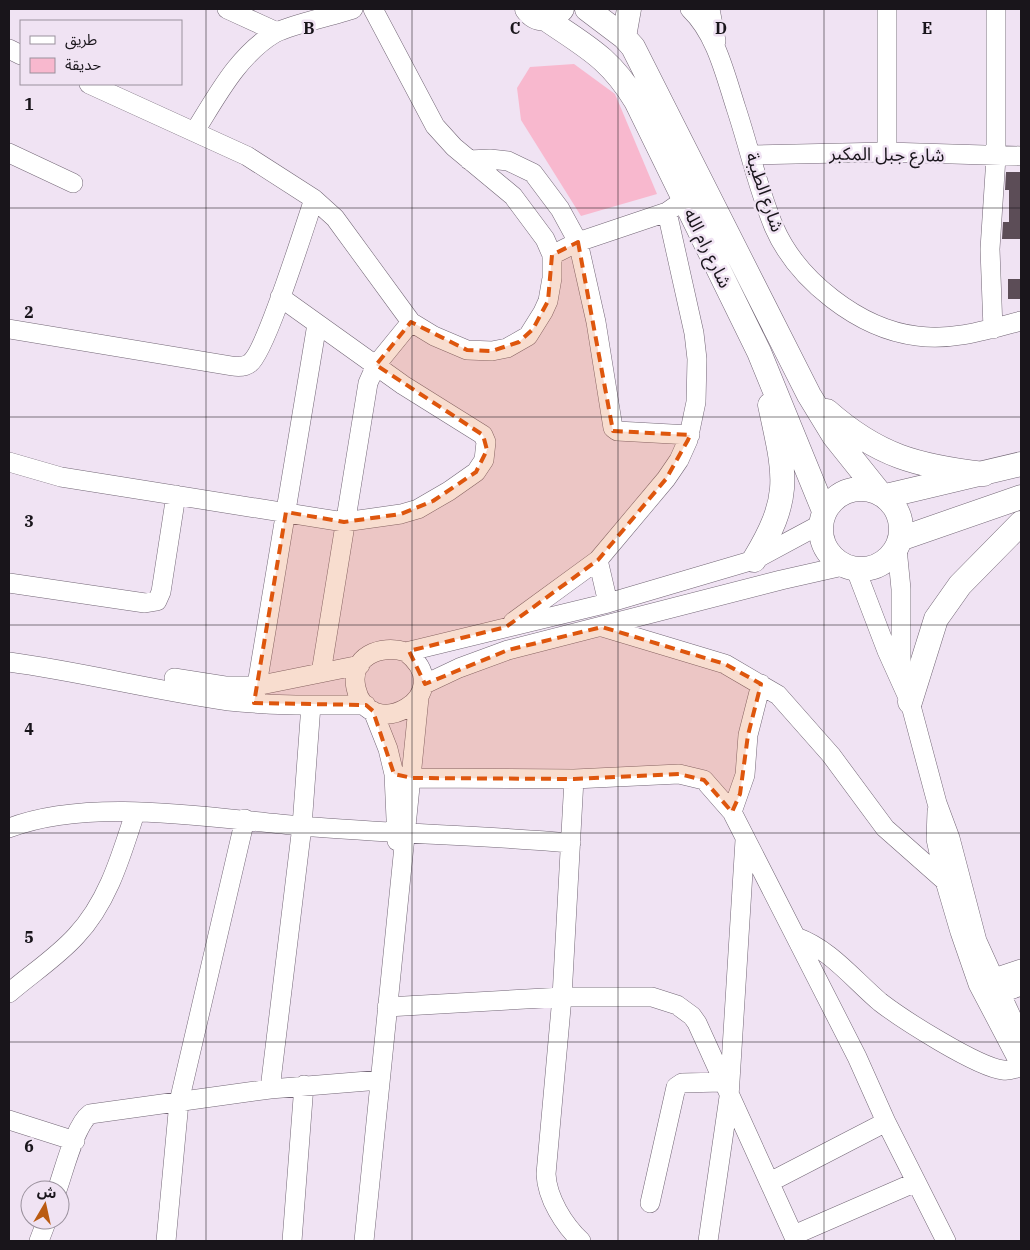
<svg xmlns="http://www.w3.org/2000/svg" width="1030" height="1250" font-family="'IBM Plex Serif','Noto Sans Arabic',serif">
  <style>
    .green { fill: #f8b8ce }
    .building { fill: #5c4d57 }
    .lines { fill: none; stroke-linecap: round; stroke-linejoin: round }
    .minor-casing { stroke: #736776; stroke-width: 20 }
    .major-casing { stroke: #736776; stroke-width: 25 }
    .minor { stroke: #fff; stroke-width: 19 }
    .major { stroke: #fff; stroke-width: 24 }
    .marked { fill: #de560d; fill-opacity: 0.2; stroke: #de560d; stroke-width: 4; stroke-dasharray: 10 6; stroke-linejoin: round }
    .grid { fill: none; stroke: #19151b; stroke-width: 1; stroke-opacity: 0.55 }
    .labels { text-anchor: middle; dominant-baseline: central; stroke-width: 5; stroke-linejoin: round; paint-order: stroke }
    .street-label { font-size: 18px; fill: #19151b; stroke: #f0e3f3 }
    .grid-label { font-size: 16px; text-anchor: middle; font-weight: bold; fill: #19151b; stroke: #f0e3f3; stroke-width: 5; stroke-linejoin: round; paint-order: stroke }
  </style>
  <rect width="100%" height="100%" fill="#f0e3f3"/>
  <path class="green" d="M574,64l41,30 42,100 -76,22 -60,-96 -4,-32 13,-21z"/>
  <path class="building" d="M1006,172h15v67h-19l1,-17h6v-32h-4z
    M1008,279h13v20h-13z"/>
  <g class="lines">
    <defs>
      <path id="minor" d="M227,9l50,23
        M690,9c26,25 35,65 46,99 13,39 22,81 38,119 23,53 85,102 143,109 35,5 70,-6 104,-15
        M710,9l6,32
        M9,49l12,6
        M89,84l158,72 67,43 21,19 76,104 23,14 33,14 25,1 15,-3 21,-12 15,-24 5,-11 4,-23v-23l-7,-16 -32,-43 -59,-49 -19,-21 -62,-117
        M195,131c22,-35 43,-76 80,-98 17,-9 58,-17 78,-24
        M887,152v-143
        M9,153l64,30
        M752,155l135,-3 134,4
        M469,160l21,-1 18,2 25,12 27,36 18,33 18,80 17,106 4,3 73,4
        M552,255l26,-13 89,-30 10,-7
        M9,329l223,37c6,1 13,1 18,-3 16,-12 55,-138 64,-164
        M993,329l-3,-80 6,-92v-148
        M9,462l52,15 283,45 57,-8 17,-5 31,-18 27,-19 8,-12 2,-18 -3,-7 -80,-50 -123,-88
        M897,548l4,41v86
        M598,560l10,43
        M856,570l31,81 23,51 27,101 13,35 27,103 44,97
        M9,583l136,20 12,-2 4,-9 15,-97
        M513,622l85,-62 68,-81 13,-19 9,-20 8,-38 1,-43 -3,-26 -27,-121
        M602,627l123,37 53,31 53,60 54,73 60,53
        M406,652c55,43 -37,94 -50,36 -7,-32 25,-44 50,-36l202,-49 146,-43 67,-36
        M9,662c74,10 147,29 220,39 45,5 91,4 137,4
        M321,673l47,-290 8,-18 35,-43
        M174,678l51,8h31l104,-21
        M423,685l36,-17 49,-18 273,-70 62,-14
        M254,703l63,-379
        M373,711l15,38 6,25 3,67
        M394,774l18,4 162,1 105,-5 25,6 28,32 125,245 29,65 60,119
        M574,779l-12,218 -16,177c1,24 18,51 35,67
        M937,811l-1,28 9,42 15,51 18,52 43,82
        M732,812l13,-37 3,-40 13,-51
        M9,828c83,-32 206,-9 293,-2 90,8 180,9 269,17
        M796,937c34,12 57,42 84,65 22,17 97,65 123,68 7,1 12,-1 18,-4
        M982,982l39,-13
        M9,993c22,-19 48,-36 67,-57 32,-34 45,-80 59,-123
        M990,997l31,-11
        M387,1007l175,-10h90l25,8 15,11 5,7 99,218
        M270,1089l32,-263 9,-121
        M9,1120l66,21
        M770,1182l116,-60
        M57,1190c7,-19 18,-65 33,-76l180,-25 110,-9
        M650,1203l26,-116 6,-4 40,-1
        M794,1235l122,-53
        M39,1241l8,-21
        M166,1241l13,-139 66,-283
        M292,1241l12,-156
        M364,1241l55,-543
        M708,1241l21,-144 16,-257"/>
      <path id="major" d="M527,9c10,14 25,11 35,0
        M587,9l37,28 9,10 176,348 25,41 44,55
        M546,19c41,28 64,39 90,82l123,251 65,159
        M624,37l5,-28
        M827,411c51,45 90,55 157,63
        M821 529a40 40 0 1 1 80 0a40 40 0 1 1-80 0Z
        M886,496l135,-32
        M900,539l121,-42
        M754,560c39,-64 31,-85 16,-155
        M910,702l26,-83 24,-34 61,-62"/>
    </defs>
    <use href="#minor" class="minor-casing"/>
    <use href="#major" class="major-casing"/>
    <use href="#minor" class="minor"/>
    <use href="#major" class="major"/>
  </g>
  <path class="marked" d="M578,242l35,189 77,4 -2,5 -22,39 -68,81 -92,67 -97,24 16,33 83,-34 94,-23 123,37 36,20 -13,51 -8,59 -8,18 -28,-32 -25,-6 -105,5 -162,-1 -18,-4 -21,-63 -7,-6 -112,-2 32,-191 58,10 57,-8 32,-13 43,-29 11,-22 -4,-15 -107,-70 35,-43 56,28 25,1 27,-9 14,-13 15,-28 4,-46z"/>
  <path class="grid" d="M206,9v1232M412,9v1232M618,9v1232M824,9v1232M9,208h1012M9,417h1012M9,625h1012M9,833h1012M9,1042h1012"/>
  <g class="labels">
    <g class="street-label">
      <text transform="translate(887 154) rotate(1)">شارع جبل المكبر</text>
      <text transform="translate(765 192) rotate(71)">شارع الطيبة</text>
      <text transform="translate(708 248) rotate(64)">شارع رام الله</text>
    </g>
  </g>
  <g class="grid-label">
    <text x="309" y="34">B</text>
    <text x="515" y="34">C</text>
    <text x="721" y="34">D</text>
    <text x="927" y="34">E</text>
    <text x="29" y="110">1</text>
    <text x="29" y="318">2</text>
    <text x="29" y="527">3</text>
    <text x="29" y="735">4</text>
    <text x="29" y="943">5</text>
    <text x="29" y="1152">6</text>
  </g>
  <rect width="1030" height="1250" fill="none" stroke="#19151b" stroke-width="20"/>
  <rect x="20" y="20" width="162" height="65" fill="#f0e3f3" stroke="#9a919d"/>
  <rect x="30" y="36" width="25" height="8" fill="#ffffff" stroke="#9a919d"/>
  <text x="65" y="45" font-size="15" fill="#19151b">طريق</text>
  <rect x="30" y="58" width="25" height="15" fill="#f8b8ce" stroke="#9a919d"/>
  <text x="65" y="70" font-size="15" fill="#19151b">حديقة</text>
  <g transform="translate(45 1205) rotate(9)"><circle r="24" fill="#f0e3f3" stroke="#9a919d"/>
  <path d="M0-4L9 19L0 12L-9 19Z" fill="#ba5b12"/>
  <text y="-8" font-size="14" font-weight="bold" text-anchor="middle" fill="#19151b">ش</text>
  </g>
</svg>
